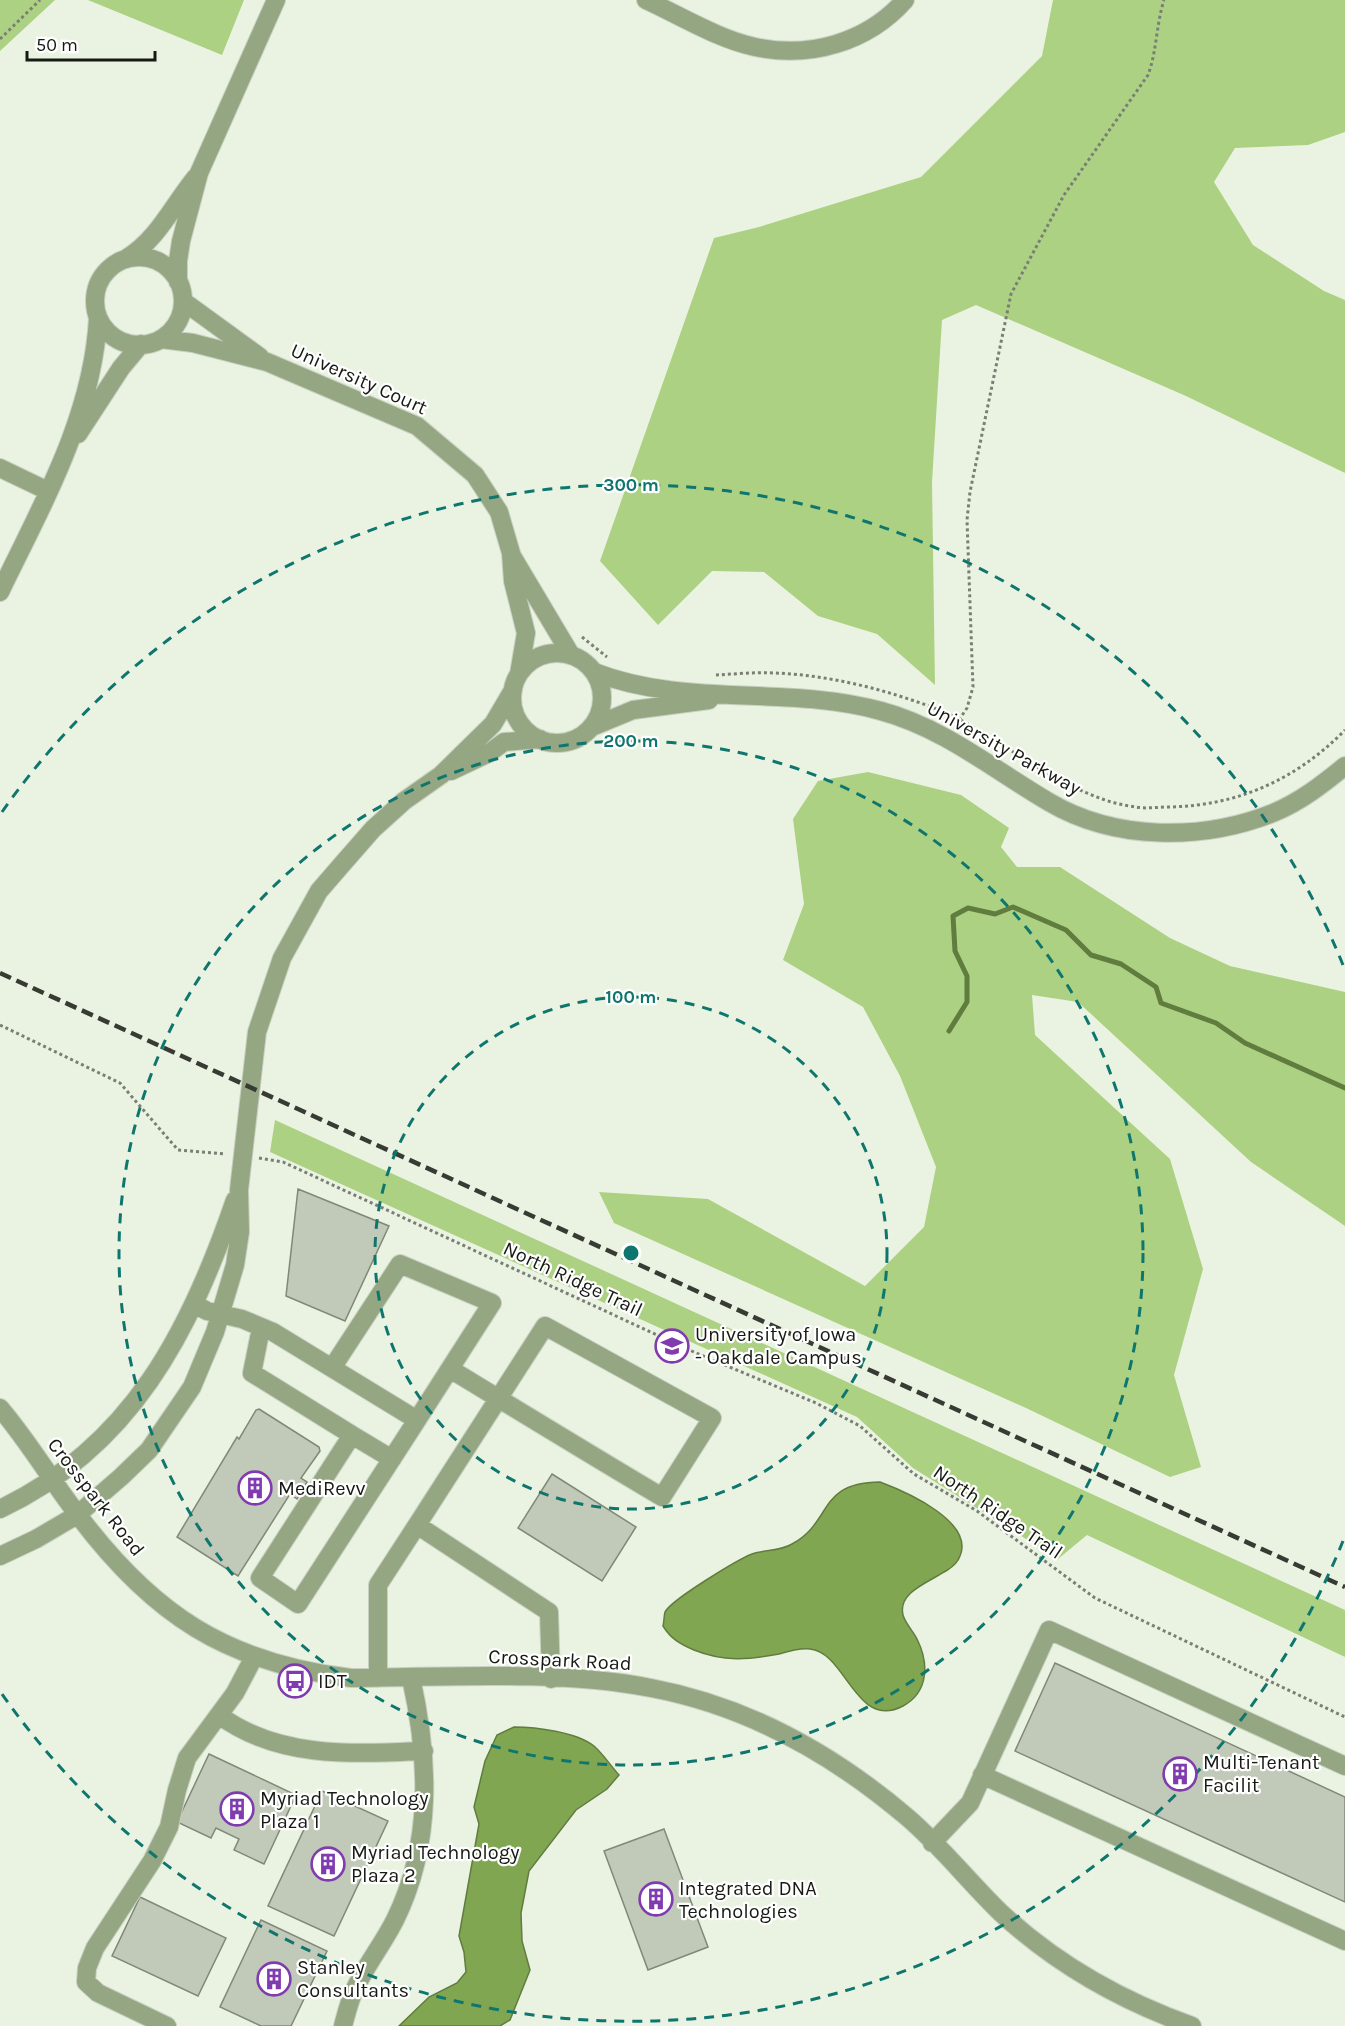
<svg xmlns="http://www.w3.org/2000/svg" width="1345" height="2026" font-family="Karla,sans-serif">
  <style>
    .green { fill: #add183 }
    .water { fill: #81a652; stroke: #617c3f; stroke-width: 1.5 }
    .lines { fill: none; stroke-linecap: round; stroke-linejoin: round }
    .stream { stroke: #617c3f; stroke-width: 5 }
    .building { fill: #c1c9b8; stroke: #808878; stroke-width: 1.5 }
    .minor-casing { stroke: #c8d0c1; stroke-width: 20 }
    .path { stroke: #797f74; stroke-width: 3; stroke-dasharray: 3 3; stroke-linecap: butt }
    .minor { stroke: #95a682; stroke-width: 18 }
    .rail { stroke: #373b33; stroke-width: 4.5; stroke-dasharray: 12 6; stroke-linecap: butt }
    .ring { fill: none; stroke: #0f766e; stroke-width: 3; stroke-dasharray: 10 8 }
    .labels { text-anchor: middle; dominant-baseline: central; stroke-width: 4.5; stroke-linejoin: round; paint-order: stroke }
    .street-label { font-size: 20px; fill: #171a14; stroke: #fff }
    .poi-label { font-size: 20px; fill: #171a14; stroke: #fff; text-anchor: start }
    .centre { fill: #0f766e; stroke: #fff; stroke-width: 3 }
    .ring-label { font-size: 18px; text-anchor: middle; font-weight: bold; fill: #0f766e; stroke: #fff; stroke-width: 4.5; stroke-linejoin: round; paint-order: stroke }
  </style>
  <rect width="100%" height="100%" fill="#eaf3e2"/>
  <path class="green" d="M0,0h55l-55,51z
    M88,0h156l-22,55z
    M1053,0h292v132l-37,13 -73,3 -21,34 39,63 71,46 21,9v173l-159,-77 -210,-91 -34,15 -10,162 3,203 -58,-51 -59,-18 -54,-44 -52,-1 -54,54 -58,-64 114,-323 45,-11 162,-50 121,-121z
    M868,772l93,23 48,33 -8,19 16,20h43l110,71 60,28 115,26v234l-94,-64 -173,-160 -46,-7 3,40 135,124 33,110 -29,106 27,92 -31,10 -144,-69 -412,-185 -15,-31 109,7 157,87 59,-59 12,-60 -36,-91 -37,-69 -80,-47 21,-56 -11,-85 25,-38z
    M275,1120l1070,490v47l-258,-122 -29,24 -145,-91 -56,-51 -587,-265z"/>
  <path class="water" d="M880,1482c24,9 100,41 78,78 -10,18 -62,26 -55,55 2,8 10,16 14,24 12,24 12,53 -14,67 -47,25 -57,-54 -93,-57 -10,-1 -21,2 -31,5 -31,6 -55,8 -85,-4 -14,-6 -23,-11 -31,-24 1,-4 1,-10 2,-14 6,-12 72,-52 87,-58 13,-5 27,-2 40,-10 42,-23 24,-61 88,-62z
    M514,1727c22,0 62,5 80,19 9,8 17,20 25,29l-12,14 -31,21 -47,61 -8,42 1,28 8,29 -20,50 -10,6h-101l30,-29 28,-14 9,-11 -2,-20 -5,-16 20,-112 -5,-17 11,-46 12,-26z"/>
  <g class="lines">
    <path class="stream" d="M949,1031l18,-29v-26l-12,-25 -2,-35 15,-8 27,6 18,-7 53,23 25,25 30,9 35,23 5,16 55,20 29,20 100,45"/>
  </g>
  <path class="building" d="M298,1189l91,37 -44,95 -59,-25z
    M259,1409l60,38 1,4 -19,27 6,4 -10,17 -7,-5 -52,82 -61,-39 60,-100 2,2 17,-29z
    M552,1474l84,53 -34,54 -84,-53z
    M1055,1663l290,134v105l-330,-151z
    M209,1754l87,41 -32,69 -30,-14 5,-11 -23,-11 -5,10 -34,-16z
    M322,1791l66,30 -54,115 -66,-30z
    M664,1829l44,118 -60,23 -44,-119z
    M140,1897l86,41 -28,58 -86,-40z
    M261,1920l66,31 -36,75h-30l-41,-19z"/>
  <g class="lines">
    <defs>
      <path id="minor" d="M646,0c35,16 72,39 109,47 55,12 113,-5 150,-47
        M95 301a44 44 0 1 1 88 0a44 44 0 1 1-88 0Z
        M127,258c31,-19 46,-53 69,-81
        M178,282v-21l3,-20 18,-68 77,-173
        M183,301l77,56
        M161,339l32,4 74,19 150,64 58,49 24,37 12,41 2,28 13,52 -7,41
        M78,434l43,-66 20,-24
        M0,468l48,23
        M512,556l59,99
        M0,592c42,-87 93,-176 98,-274
        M512 698a45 45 0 1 1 90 0a45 45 0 1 1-90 0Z
        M594,672c92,36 194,13 287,39 63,17 113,59 168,91 66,39 154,39 224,11 27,-11 50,-29 72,-47
        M592,727l41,-17 76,-10
        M451,771l38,-18 15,-11 36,-3
        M194,1304l13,7 35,8 31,13 144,88 -119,184 -38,-26 92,-143 -100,-62 9,-45
        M332,1368l68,-104 92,39 -75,117
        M450,1369c71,43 141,86 212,128l50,-79 -167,-92 -128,199 132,87 2,67
        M0,1408c29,34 51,72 78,107 75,100 149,148 273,163 95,-1 207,-8 300,10 96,18 183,67 256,129 34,29 62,65 94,96 55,51 121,88 191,113
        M352,1435l40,24
        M0,1509c131,-62 190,-177 235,-309
        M0,1556l36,-17 41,-24 44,-38 28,-27 43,-63 23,-55 20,-67 5,-33 -1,-42 18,-158 25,-74 37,-67 26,-30 28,-32 31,-28 37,-26 52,-51 20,-34
        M378,1678v-93l39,-60
        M219,1715c59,44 135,39 205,36
        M982,1775l363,166
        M932,1843l38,-40 79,-173 296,136
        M167,2026l-69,-33 -12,-11 1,-14 8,-20 57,-87 17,-34 8,-37 10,-32 48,-65 19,-36
        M343,2026c3,-11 6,-24 11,-35 11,-25 29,-47 41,-71 38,-77 34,-162 16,-242"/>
    </defs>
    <use href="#minor" class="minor-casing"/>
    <path class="path" d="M0,39l40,-39
      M582,637l25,20
      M716,675c19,-1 39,-3 59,-2 53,2 109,16 159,35 45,17 83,50 126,72 23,12 49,24 76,27 10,2 21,0 32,0 69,-1 128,-27 177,-77
      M959,720l8,-12 6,-21 -6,-167 3,-28 41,-198 53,-99 84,-120c9,-24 8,-50 16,-75
      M0,1025l120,58 58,67 47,4
      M259,1158l24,4 413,191 120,50 44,23 54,48 63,37 118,87 250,119"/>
    <use href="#minor" class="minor"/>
    <path class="rail" d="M0,973l1345,614"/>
  </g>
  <g class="ring">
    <circle cx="631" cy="1253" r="256"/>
    <circle cx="631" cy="1253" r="512"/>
    <path d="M1343 1541A768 768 0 0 1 2 1694M2 812A768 768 0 0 1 1343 965"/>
  </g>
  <defs>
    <symbol id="university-ring" viewBox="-11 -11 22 22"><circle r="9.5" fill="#fff" stroke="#803bae" stroke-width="1.5"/><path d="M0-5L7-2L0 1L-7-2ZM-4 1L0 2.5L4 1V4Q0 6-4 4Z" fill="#803bae"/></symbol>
    <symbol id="building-ring" viewBox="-11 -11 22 22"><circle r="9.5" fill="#fff" stroke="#803bae" stroke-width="1.5"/><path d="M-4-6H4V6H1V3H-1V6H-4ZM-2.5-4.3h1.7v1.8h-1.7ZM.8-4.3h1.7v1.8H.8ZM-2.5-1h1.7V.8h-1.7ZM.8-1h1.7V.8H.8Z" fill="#803bae"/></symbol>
    <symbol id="bus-ring" viewBox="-11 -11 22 22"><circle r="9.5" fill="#fff" stroke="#803bae" stroke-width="1.5"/><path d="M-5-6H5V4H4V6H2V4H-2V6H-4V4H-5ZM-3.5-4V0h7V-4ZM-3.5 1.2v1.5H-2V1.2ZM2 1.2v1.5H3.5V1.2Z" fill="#803bae"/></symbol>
  </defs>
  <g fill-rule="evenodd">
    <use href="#university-ring" x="653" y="1327" width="38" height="38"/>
    <use href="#building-ring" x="236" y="1469" width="38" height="38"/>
    <use href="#bus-ring" x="276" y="1662" width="38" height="38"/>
    <use href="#building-ring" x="1161" y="1755" width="38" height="38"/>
    <use href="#building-ring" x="218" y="1790" width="38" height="38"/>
    <use href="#building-ring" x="309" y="1845" width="38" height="38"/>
    <use href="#building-ring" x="637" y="1880" width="38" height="38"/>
    <use href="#building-ring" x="255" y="1960" width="38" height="38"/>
  </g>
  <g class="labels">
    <g class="street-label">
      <text transform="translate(359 379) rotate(24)">University Court</text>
      <text transform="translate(1004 748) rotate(29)">University Parkway</text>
      <text transform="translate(573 1279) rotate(25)">North Ridge Trail</text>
      <text transform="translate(96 1497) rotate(52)">Crosspark Road</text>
      <text transform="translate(998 1512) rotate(34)">North Ridge Trail</text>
      <text transform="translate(560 1660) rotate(3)">Crosspark Road</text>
    </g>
    <g class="poi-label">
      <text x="695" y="1334">University of Iowa<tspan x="695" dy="23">- Oakdale Campus</tspan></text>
      <text x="278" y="1488">MediRevv</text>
      <text x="318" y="1681">IDT</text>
      <text x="1203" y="1762">Multi-Tenant<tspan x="1203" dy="23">Facilit</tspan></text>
      <text x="260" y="1798">Myriad Technology<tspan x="260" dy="23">Plaza 1</tspan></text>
      <text x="351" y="1852">Myriad Technology<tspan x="351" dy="23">Plaza 2</tspan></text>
      <text x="679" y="1888">Integrated DNA<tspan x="679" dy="23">Technologies</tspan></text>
      <text x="297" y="1967">Stanley<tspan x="297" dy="23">Consultants</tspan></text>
    </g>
  </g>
  <circle cx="631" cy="1253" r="9" class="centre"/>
  <g class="ring-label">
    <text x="631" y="491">300 m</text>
    <text x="631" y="747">200 m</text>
    <text x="631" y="1003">100 m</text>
  </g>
  <path d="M27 51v9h128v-9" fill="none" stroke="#171a14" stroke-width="3"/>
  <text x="36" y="51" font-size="18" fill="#171a14" stroke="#ffffff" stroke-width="4.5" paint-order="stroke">50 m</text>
</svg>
